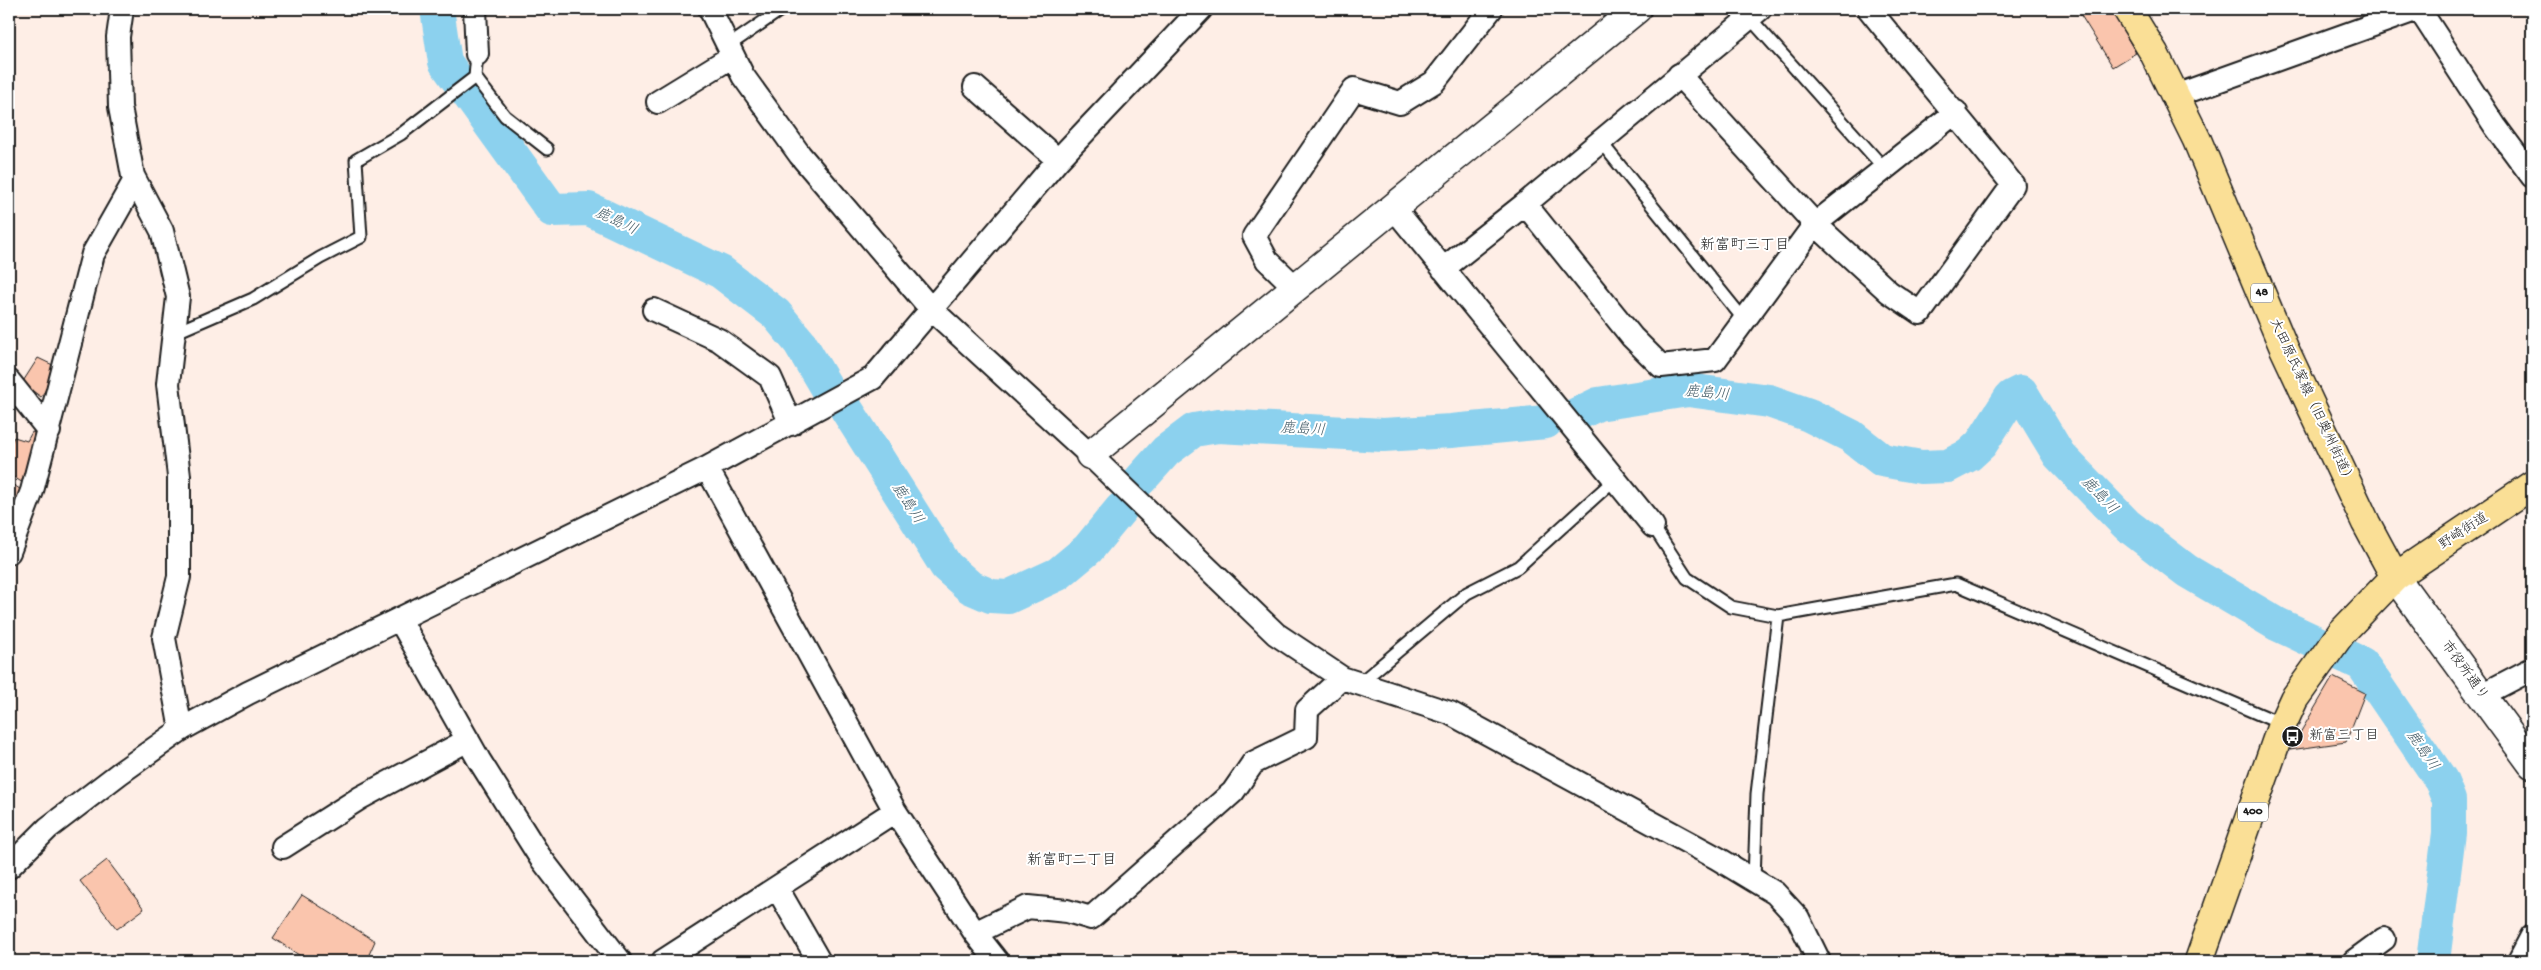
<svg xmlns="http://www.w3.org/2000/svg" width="2541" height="970" font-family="'Gochi Hand','Klee One',sans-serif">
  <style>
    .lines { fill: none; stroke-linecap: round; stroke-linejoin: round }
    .river { stroke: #8cd1ee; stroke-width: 34 }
    .building { fill: #fac5ad; stroke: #1c1c1c }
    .lane-casing { stroke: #1c1c1c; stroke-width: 15 }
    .street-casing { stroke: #1c1c1c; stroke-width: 26 }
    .secondary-casing { stroke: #1c1c1c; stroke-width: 31 }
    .primary-casing { stroke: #1c1c1c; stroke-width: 31 }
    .highway-casing { stroke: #1c1c1c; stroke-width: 31 }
    .lane { stroke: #fff; stroke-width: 11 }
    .street { stroke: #fff; stroke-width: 22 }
    .secondary { stroke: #fff; stroke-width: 28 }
    .primary { stroke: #fadf96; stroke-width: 28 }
    .highway { stroke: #fadf96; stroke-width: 28 }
    .labels { text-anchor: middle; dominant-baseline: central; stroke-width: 4; stroke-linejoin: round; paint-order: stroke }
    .shield { fill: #fff; stroke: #606060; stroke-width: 1 }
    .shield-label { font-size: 12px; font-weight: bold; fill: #1c1c1c }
    .street-label { font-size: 14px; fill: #1c1c1c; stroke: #fff }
    .poi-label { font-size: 14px; fill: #1c1c1c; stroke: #fff; text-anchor: start }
    .water-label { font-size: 15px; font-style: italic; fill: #435b66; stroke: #fff }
    .neighbourhood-label { font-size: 15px; fill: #1c1c1c; stroke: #fff }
  </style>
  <rect width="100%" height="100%" fill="#feeee6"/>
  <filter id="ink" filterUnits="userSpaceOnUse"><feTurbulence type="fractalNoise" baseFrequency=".02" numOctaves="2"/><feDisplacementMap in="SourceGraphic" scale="10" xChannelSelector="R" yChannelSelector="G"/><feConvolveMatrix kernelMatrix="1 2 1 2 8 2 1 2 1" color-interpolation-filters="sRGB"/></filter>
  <g filter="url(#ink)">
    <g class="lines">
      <path class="river" d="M437,9l8,53 107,148 37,-1 132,63 55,42 24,29 26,44
        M847,410l99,156 24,21 21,9 17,1 50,-23 30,-25 33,-40
        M1569,418l29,-14 90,-14 81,11 40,14 42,21 31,24 39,7 27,-1 21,-11 12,-11 30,-47 10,-5 38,63 68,70 60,46 90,53 85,40 79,116 8,20v33l-16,128
        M1140,480l26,-29 28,-21 24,-4 165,9 68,-4 95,-9"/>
    </g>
    <path class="building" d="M2077,9h34l25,44 -23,14z
      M38,358l21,10 -18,29 -19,-14z
      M32,432l8,3 -17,48 -14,-9v-27l5,-10 13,4z
      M9,482l17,11 -17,44z
      M2333,677l32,16 -19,49 -56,8z
      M107,860l37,49 -27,20 -37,-48z
      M302,895l73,46 -8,18 -4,2h-55l-35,-23z"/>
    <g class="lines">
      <defs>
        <path id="lane" d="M1749,17l135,151
          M728,46l54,-37
          M477,54l-2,23 30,39 42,33
          M1600,141l145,180
          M174,333l79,-34 67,-41 41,-21 -5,-77 45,-26 74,-57
          M1653,526l34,52 44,29 47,9 178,-32 326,140
          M1360,683l107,-90 51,-26 96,-87
          M1754,880l3,-86 21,-178"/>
        <path id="street" d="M122,9l-4,28 2,70 13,69 29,55 16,66 -10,87 11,92v101l-15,61 17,92
          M475,9l2,45
          M710,9l33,67 57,79 130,153 160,147 186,179 66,44 108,35 267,145 58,35 23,25 21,43
          M2419,9l76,117 37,50
          M1679,75l136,149 74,68 31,21 93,-128c-47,-60 -97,-117 -144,-176
          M975,87l83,73
          M2175,96l243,-87
          M658,102l75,-46
          M1525,204l107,133 29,29 54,-6 100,-136 141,-112
          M1393,207l260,319
          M1443,269l82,-65 235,-195
          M1294,286l-27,-26 -13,-24 100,-147 46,14 34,-21 57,-73
          M654,310l65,30 51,37 21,47
          M9,381l40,50
          M707,468l188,343 80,122 53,-26 39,4 24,7 142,-126 20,-29 53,-26 1,-27 35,-32
          M9,552l23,-61 61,-237 42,-74
          M400,620l79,140 61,97 80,104
          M2482,695l50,-26
          M283,847l77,-49 108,-58
          M9,867l39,-39 72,-55 62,-44 66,-36 459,-225 166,-90 185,-218 143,-151
          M777,888l42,73
          M975,933l22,28
          M663,961l232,-150
          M2354,961l30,-22
          M2519,961l13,-25"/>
        <path id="secondary" d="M1090,455l547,-446
          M2395,577l137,187"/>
        <path id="primary" d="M2127,9l27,44 43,87 87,208 82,175 29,54"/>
        <path id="highway" d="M2199,961l83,-236 12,-26 48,-67 53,-55 137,-92"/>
      </defs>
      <use href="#lane" class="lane-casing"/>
      <use href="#street" class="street-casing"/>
      <use href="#secondary" class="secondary-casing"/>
      <use href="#primary" class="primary-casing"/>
      <use href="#highway" class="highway-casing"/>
      <use href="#lane" class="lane"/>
      <use href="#street" class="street"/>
      <use href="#secondary" class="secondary"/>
      <use href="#primary" class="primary"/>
      <use href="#highway" class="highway"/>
    </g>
  </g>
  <defs>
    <symbol id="bus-disc" viewBox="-11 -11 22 22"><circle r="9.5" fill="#1c1c1c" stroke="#fff"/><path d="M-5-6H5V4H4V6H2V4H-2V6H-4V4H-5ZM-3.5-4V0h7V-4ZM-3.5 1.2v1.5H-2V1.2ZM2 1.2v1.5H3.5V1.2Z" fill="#fff"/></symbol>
  </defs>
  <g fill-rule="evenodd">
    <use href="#bus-disc" x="2280" y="724" width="25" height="25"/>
  </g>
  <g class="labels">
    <g class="shield">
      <rect x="2251" y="283.5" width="22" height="19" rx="4"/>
      <rect x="2238" y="802.5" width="30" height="19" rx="4"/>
    </g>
    <g class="shield-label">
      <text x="2262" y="293">48</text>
      <text x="2253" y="812">400</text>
    </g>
    <g class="street-label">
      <text transform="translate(2311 402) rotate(65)">大田原氏家線（旧奥州街道）</text>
      <text transform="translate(2464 532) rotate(-33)">野崎街道</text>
      <text transform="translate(2464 671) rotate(54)">市役所通り</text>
    </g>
    <g class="poi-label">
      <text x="2309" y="736">新富三丁目</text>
    </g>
    <g class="water-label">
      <text transform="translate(616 222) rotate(25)">鹿島川</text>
      <text transform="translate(1707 394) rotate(5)">鹿島川</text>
      <text transform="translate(1303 430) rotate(3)">鹿島川</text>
      <text transform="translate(2099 496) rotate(46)">鹿島川</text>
      <text transform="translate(907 504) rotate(57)">鹿島川</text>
      <text transform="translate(2422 751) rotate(55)">鹿島川</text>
    </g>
    <g class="neighbourhood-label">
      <text x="1745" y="246">新富町三丁目</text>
      <text x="1072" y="861">新富町二丁目</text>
    </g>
  </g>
  <rect width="2541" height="970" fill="none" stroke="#fff" stroke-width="30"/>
  <rect x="15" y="15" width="2511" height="940" fill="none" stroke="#1c1c1c" stroke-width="2" filter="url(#ink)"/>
</svg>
